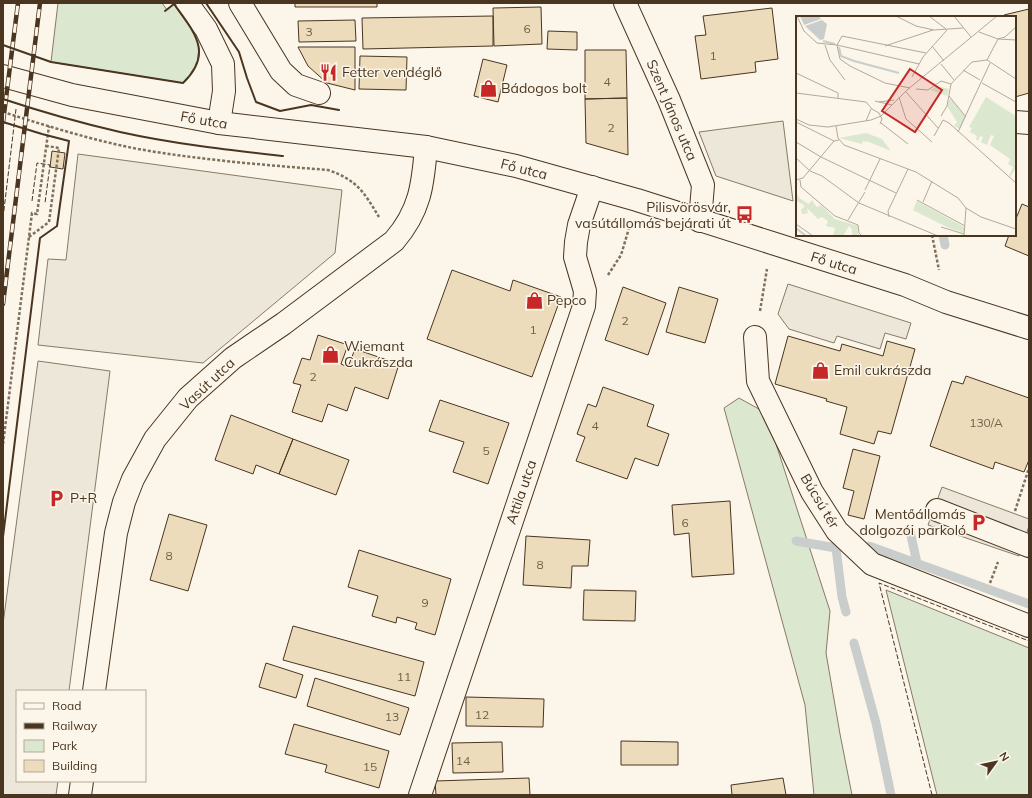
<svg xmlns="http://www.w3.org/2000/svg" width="1032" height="798" font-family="Mulish,sans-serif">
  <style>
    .green { fill: #dce7d0; stroke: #887966 }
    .parking { fill: #ede7d9; stroke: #887966 }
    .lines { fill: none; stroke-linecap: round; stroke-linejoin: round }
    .stream { stroke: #c9cecd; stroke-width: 9 }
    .building { fill: #ecdcbc; stroke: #4a3520 }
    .minor-casing { stroke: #4a3520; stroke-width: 24 }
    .major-casing { stroke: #4a3520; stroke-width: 24 }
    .path { stroke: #7f6f5c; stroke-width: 2.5; stroke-dasharray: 3 2; stroke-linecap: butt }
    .minor { stroke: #fbf6e9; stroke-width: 22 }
    .major { stroke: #fbf6e9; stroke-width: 22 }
    .rail-casing { stroke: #4a3520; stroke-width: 4.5 }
    .rail { stroke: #fbf6e9; stroke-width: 3; stroke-dasharray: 9; stroke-linecap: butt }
    .fence { stroke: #4a3520; stroke-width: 1; stroke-dasharray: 5 2; stroke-linecap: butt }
    .wall { stroke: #4a3520; stroke-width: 2 }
    .labels { text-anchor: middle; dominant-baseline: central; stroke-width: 3; stroke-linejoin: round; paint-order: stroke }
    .number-label { font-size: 12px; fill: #725f47 }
    .poi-label { font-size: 14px; fill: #4a3520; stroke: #fbf6e9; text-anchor: start }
    .street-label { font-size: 14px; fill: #4a3520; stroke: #fbf6e9 }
    .inset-river { fill: none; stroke: #c9cecd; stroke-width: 2 }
    .inset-road { fill: none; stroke: #b4a999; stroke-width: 1 }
    .view { fill: #c62828; fill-opacity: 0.15; stroke: #c62828; stroke-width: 2 }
    .inset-edge { fill: none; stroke: #4a3520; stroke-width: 2 }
  </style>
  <rect width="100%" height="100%" fill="#fbf6e9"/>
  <path class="green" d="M58,3h104l5,7 7,-6c20,28 40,49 9,79l-132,-21z
    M739,398l27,15 64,198 -4,42 14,81 12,61h-38l-9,-90 -81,-297z
    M886,590l143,58v147h-92z"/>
  <path class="parking" d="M783,121l10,80 -77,-25 -17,-44z
    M78,154l264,36 -7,63 -132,110 -165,-18 10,-86 18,1z
    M788,284l123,39 -5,16 -21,-6 -5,16 -43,-13 -3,7 -45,-14 -11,-15z
    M38,361l72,10 -41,320h-52v90h41l-2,14h-53v-171z
    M942,487l87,32v7l-10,30 -91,-31z"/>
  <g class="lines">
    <path class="stream" d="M943,235l2,10
      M910,531l7,32
      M796,541l40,7 6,49 4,15
      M869,546l160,58
      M854,643l22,80 15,72"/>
  </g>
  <path class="building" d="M295,3h82v4h-82z
    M541,7l1,37 -48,2 -1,-38z
    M772,8l6,51 -23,3 1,10 -55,7 -6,-43 11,-1 -3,-19z
    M1029,9v84l-14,4v-80h-10l-1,-2z
    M493,16v30l-130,3 -1,-31z
    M355,20l1,21 -57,1 -1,-21z
    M548,31l29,1v18l-30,-1z
    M298,47h57v43l-28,-7 -19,-17z
    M585,50h41l1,48 -42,1z
    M360,56l47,1 -1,33 -47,-1z
    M483,59l24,6 -9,37 -24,-6z
    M627,98l1,57 -42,-12 -1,-44z
    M52,151l13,2 -2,16 -13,-2z
    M1022,204l7,3v49l-24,-10 4,-11h6v-14z
    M452,270l58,21 3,-11 48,17 -29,80 -105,-38z
    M623,287l43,16 -18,52 -43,-15z
    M679,287l39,12 -13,44 -39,-11z
    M318,335l30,10 -7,19 7,3 7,-18 44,15 -11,35 -33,-12 -8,24 -19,-7 -6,18 -30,-10 9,-27 -8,-2 9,-25 8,2z
    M788,336l52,15 2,-7 41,12 4,-15 28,8 -24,85 -13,-3 -4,13 -34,-10 7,-27 -21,-6 1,-2 -52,-15z
    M966,376l63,22v62l-5,12 -29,-10 -2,7 -63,-23 22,-65 11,3z
    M603,387l51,18 -7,21 22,8 -11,32 -23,-8 -8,21 -51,-18 9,-24 -8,-3 11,-30 8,3z
    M440,400l69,23 -21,61 -35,-12 11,-30 -35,-11z
    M231,415l62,24 -14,35 -23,-9 -3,9 -38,-14z
    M293,439l56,21 -13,35 -57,-21z
    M853,449l27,7 -16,63 -16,-4 6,-24 -11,-3z
    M730,501l4,73 -42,3 -3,-44 -15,2 -2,-30z
    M169,514l38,11 -19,66 -38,-11z
    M526,536l64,4 -2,26h-16l-1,22 -48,-3z
    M359,550l92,29 -16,56 -20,-6 2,-6 -20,-6 -1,6 -24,-7 6,-20 -30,-9z
    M584,590l52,1 -1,30 -52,-1z
    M293,626l131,36 -9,34 -132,-36z
    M266,663l37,12 -7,23 -37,-11z
    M315,678l94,30 -9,27 -93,-29z
    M466,697l78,2 -1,28 -77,-1z
    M294,724l95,27 -10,37 -54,-16 2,-7 -42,-11z
    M621,741l57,1v23h-57z
    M502,742l1,30 -50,1 -1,-30z
    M529,778l1,17h-94l-1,-14z
    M783,778l3,17h-54l-1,-10z"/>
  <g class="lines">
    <defs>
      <path id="minor" d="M187,3l19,26 17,35 1,27 -5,32
        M240,3l41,68 15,14 23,8
        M625,3l44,97 34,85 -3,36
        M1015,122l14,1
        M755,337l3,44 54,111 25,39 35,33 157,62
        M937,510l92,36
        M94,691l22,-158 8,-31 9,-23 22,-40 33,-41 45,-40 50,-34 111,-83c26,-30 29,-56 32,-94
        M80,795l2,-14
        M420,795l164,-489 1,-15 -10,-34 1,-15 3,-17 13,-38"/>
      <path id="major" d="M3,76l69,19 147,28 207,24 90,19 121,34 135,43 133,42 41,17 83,26"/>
    </defs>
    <use href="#minor" class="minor-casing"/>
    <use href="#major" class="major-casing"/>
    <path class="path" d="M3,112c44,14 89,28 135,37 63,11 127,16 190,21 29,10 36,22 51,47
      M932,235l7,35
      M29,237l20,-15 10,-74 -12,-2
      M608,275l13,-20 9,-30
      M760,311l7,-42
      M3,444l29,-231 5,1 12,-88
      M1015,511l14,-43
      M990,583l8,-21"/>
    <use href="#minor" class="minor"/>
    <use href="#major" class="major"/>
    <defs>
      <path id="rail" d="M3,122l15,-119
        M3,304l37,-301"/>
    </defs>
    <use href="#rail" class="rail-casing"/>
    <use href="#rail" class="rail"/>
    <path class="fence" d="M32,201l5,-38 13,2 -5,38
      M3,218l13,-109
      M932,795l-53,-212 150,58"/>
    <path class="wall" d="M206,3l33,49 8,26 9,24 24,9 31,-6 28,5
      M3,45l48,17 132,21c31,-30 11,-51 -9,-79l-9,7
      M3,99c39,13 78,24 117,33 54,12 109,18 163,24
      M3,122l39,12 27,7 -12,85 -17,12 -37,299"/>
  </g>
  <defs>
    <symbol id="restaurant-bare" viewBox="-9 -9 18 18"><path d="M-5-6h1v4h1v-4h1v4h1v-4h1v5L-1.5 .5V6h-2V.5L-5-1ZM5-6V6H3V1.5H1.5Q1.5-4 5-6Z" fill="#c62828" stroke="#fbf6e9" stroke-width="2.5" paint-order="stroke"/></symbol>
    <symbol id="shop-bare" viewBox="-9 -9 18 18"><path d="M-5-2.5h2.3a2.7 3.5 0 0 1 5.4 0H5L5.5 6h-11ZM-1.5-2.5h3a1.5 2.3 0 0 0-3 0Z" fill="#c62828" stroke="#fbf6e9" stroke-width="2.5" paint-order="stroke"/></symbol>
    <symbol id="bus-bare" viewBox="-9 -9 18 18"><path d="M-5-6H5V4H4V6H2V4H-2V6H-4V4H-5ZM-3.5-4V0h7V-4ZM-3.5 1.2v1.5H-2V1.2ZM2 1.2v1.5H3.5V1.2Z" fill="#c62828" stroke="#fbf6e9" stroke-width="2.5" paint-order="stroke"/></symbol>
    <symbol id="parking-bare" viewBox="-9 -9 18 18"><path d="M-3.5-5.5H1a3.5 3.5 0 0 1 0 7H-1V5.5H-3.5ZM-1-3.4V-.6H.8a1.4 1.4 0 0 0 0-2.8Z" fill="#c62828" stroke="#fbf6e9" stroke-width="2.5" paint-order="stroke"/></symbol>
  </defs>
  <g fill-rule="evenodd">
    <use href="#restaurant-bare" x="316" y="60" width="25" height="25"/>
    <use href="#shop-bare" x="476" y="76" width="25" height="25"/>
    <use href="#bus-bare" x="732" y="202" width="25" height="25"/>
    <use href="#shop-bare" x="522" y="288" width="25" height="25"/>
    <use href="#shop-bare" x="318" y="342" width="25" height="25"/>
    <use href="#shop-bare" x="808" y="358" width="25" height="25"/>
    <use href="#parking-bare" x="44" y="486" width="25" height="25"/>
    <use href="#parking-bare" x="966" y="510" width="25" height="25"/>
  </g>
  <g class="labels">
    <g class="number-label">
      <text x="527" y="28">6</text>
      <text x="309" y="31">3</text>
      <text x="713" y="55">1</text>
      <text x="607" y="81">4</text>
      <text x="611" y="127">2</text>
      <text x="625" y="320">2</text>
      <text x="533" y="329">1</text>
      <text x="313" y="376">2</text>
      <text x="986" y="422">130/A</text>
      <text x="595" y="425">4</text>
      <text x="486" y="450">5</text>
      <text x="685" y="522">6</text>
      <text x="169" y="555">8</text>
      <text x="540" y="564">8</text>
      <text x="425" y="602">9</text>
      <text x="404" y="676">11</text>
      <text x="482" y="714">12</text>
      <text x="392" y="716">13</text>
      <text x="463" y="760">14</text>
      <text x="370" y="766">15</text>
    </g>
    <g class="poi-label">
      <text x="342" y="72">Fetter vendéglő</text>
      <text x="501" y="88">Bádogos bolt</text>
      <text x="731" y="207" text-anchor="end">Pilisvörösvár,<tspan x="731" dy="16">vasútállomás bejárati út</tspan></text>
      <text x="547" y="300">Pepco</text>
      <text x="344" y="346">Wiemant<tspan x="344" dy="16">Cukrászda</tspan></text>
      <text x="834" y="370">Emil cukrászda</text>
      <text x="70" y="498">P+R</text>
      <text x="966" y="514" text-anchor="end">Mentőállomás<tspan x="966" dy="16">dolgozói parkoló</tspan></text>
    </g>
    <g class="street-label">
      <text transform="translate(672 110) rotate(67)">Szent János utca</text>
      <text transform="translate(204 120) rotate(10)">Fő utca</text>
      <text transform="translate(524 169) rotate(14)">Fő utca</text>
      <text transform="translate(834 263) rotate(17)">Fő utca</text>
      <text transform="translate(207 384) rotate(-43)">Vasút utca</text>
      <text transform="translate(521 492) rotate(-71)">Attila utca</text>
      <text transform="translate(820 501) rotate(59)">Búcsú tér</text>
    </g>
  </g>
  <g transform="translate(796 16)">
    <rect width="220" height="220" fill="#fbf6e9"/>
    <path d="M141,70l12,3 -2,7 -17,-6zM190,81l30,19v52l-6,9 -1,-1 4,-9 -5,-3 2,-5 -20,-14 4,-9 -3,-1 -4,10 -6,-3 2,-5 -3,-1 -2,5 -2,-2 1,-3 -7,-4 2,-4 -3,-1zM154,82l16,19 -6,12 -6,-3 3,-4 -10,-16zM70,117l16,6 9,12 -22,-9 -6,-1 -1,3 -23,-6zM0,175l3,7 10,6 3,-4 3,5 2,2 4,-2 14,14 23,7v8l3,2h-9v-7l-3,-3 -6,10h-10l2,-8 -9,-2 2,-5 -6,-4 -4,2 -11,-11 1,6 -3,-2 1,2h-4l-1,-4 4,-4 -9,-6zM121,185l47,26v6l-15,-5 -36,-18z" fill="#dce7d0"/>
    <path d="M4,0h19l2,3 -17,6zM26,4l5,4 -3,15 -4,1 -15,-14z" fill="#c9cecd"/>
    <path class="inset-river" d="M27,25l12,3M43,31l2,9 13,5 45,12M0,212l10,8"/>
    <path class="inset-road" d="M1,0l7,15 13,12 20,2 82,19M100,0l20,10 18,4 29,-2M133,0l17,13M158,0l17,21M183,16l19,7 18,1M29,29l5,15 15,20M41,29l5,-9 84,17M41,29l3,14 10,7 35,17 25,5M89,30l48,-16M136,30l12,15M191,44l11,-21 7,-2 11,-10M145,48l13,16M167,54l17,10M0,57l42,20v5M116,61l11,-20 24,-27M186,67l34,19M120,73l12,1 13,-9 10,3M110,76l32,36M0,77l70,9 6,7M153,80l17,21M103,81l7,22 26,23M79,85l17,4M83,86l15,-2M76,93l7,4 3,6 -2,5M145,100l6,-10 4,-22 21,-22 15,-2 29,19M0,103l13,6 19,2 43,-7 10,-4 26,-26 90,-74M1,104l-1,2 38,19 5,-1M70,105l5,-12M85,107l27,21M40,110l2,12 6,7 72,27 42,26 8,10 15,9 35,12M162,116l32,-69M138,120l9,-16 6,3 67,60M0,126l25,15 75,36M0,142l14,13 12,5 37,27 79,33M0,164l7,-2 31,-37M4,164l1,7 34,29 23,9 1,8 3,3M69,174l15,-31M121,184l48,26M127,186l9,-21M93,201l-1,-6 20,-42M52,204l17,-28M0,208l17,12M145,211l23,7M102,220h14M168,220l2,-28"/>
    <path class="view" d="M114,53l32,21 -27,42 -33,-21z"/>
    <rect width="220" height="220" class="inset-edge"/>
  </g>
  <rect width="1032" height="798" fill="none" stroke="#4a3520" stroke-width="8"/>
  <rect x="16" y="690" width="130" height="92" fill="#fbf6e9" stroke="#b4a999"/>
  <rect x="24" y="703" width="20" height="6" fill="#fbf6e9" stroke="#b4a999"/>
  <text x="52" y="710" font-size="12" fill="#4a3520">Road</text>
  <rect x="24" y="723" width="20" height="6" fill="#4a3520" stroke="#b4a999"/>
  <text x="52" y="730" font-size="12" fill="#4a3520">Railway</text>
  <rect x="24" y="740" width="20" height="12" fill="#dce7d0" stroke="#b4a999"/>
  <text x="52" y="750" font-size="12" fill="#4a3520">Park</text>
  <rect x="24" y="760" width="20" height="12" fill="#ecdcbc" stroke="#b4a999"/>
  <text x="52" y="770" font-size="12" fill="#4a3520">Building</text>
  <g transform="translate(996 762) rotate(57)" stroke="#fbf6e9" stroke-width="3" paint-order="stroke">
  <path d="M0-3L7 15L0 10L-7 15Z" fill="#4a3520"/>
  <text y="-6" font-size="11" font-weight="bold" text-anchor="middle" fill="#4a3520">N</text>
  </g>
</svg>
